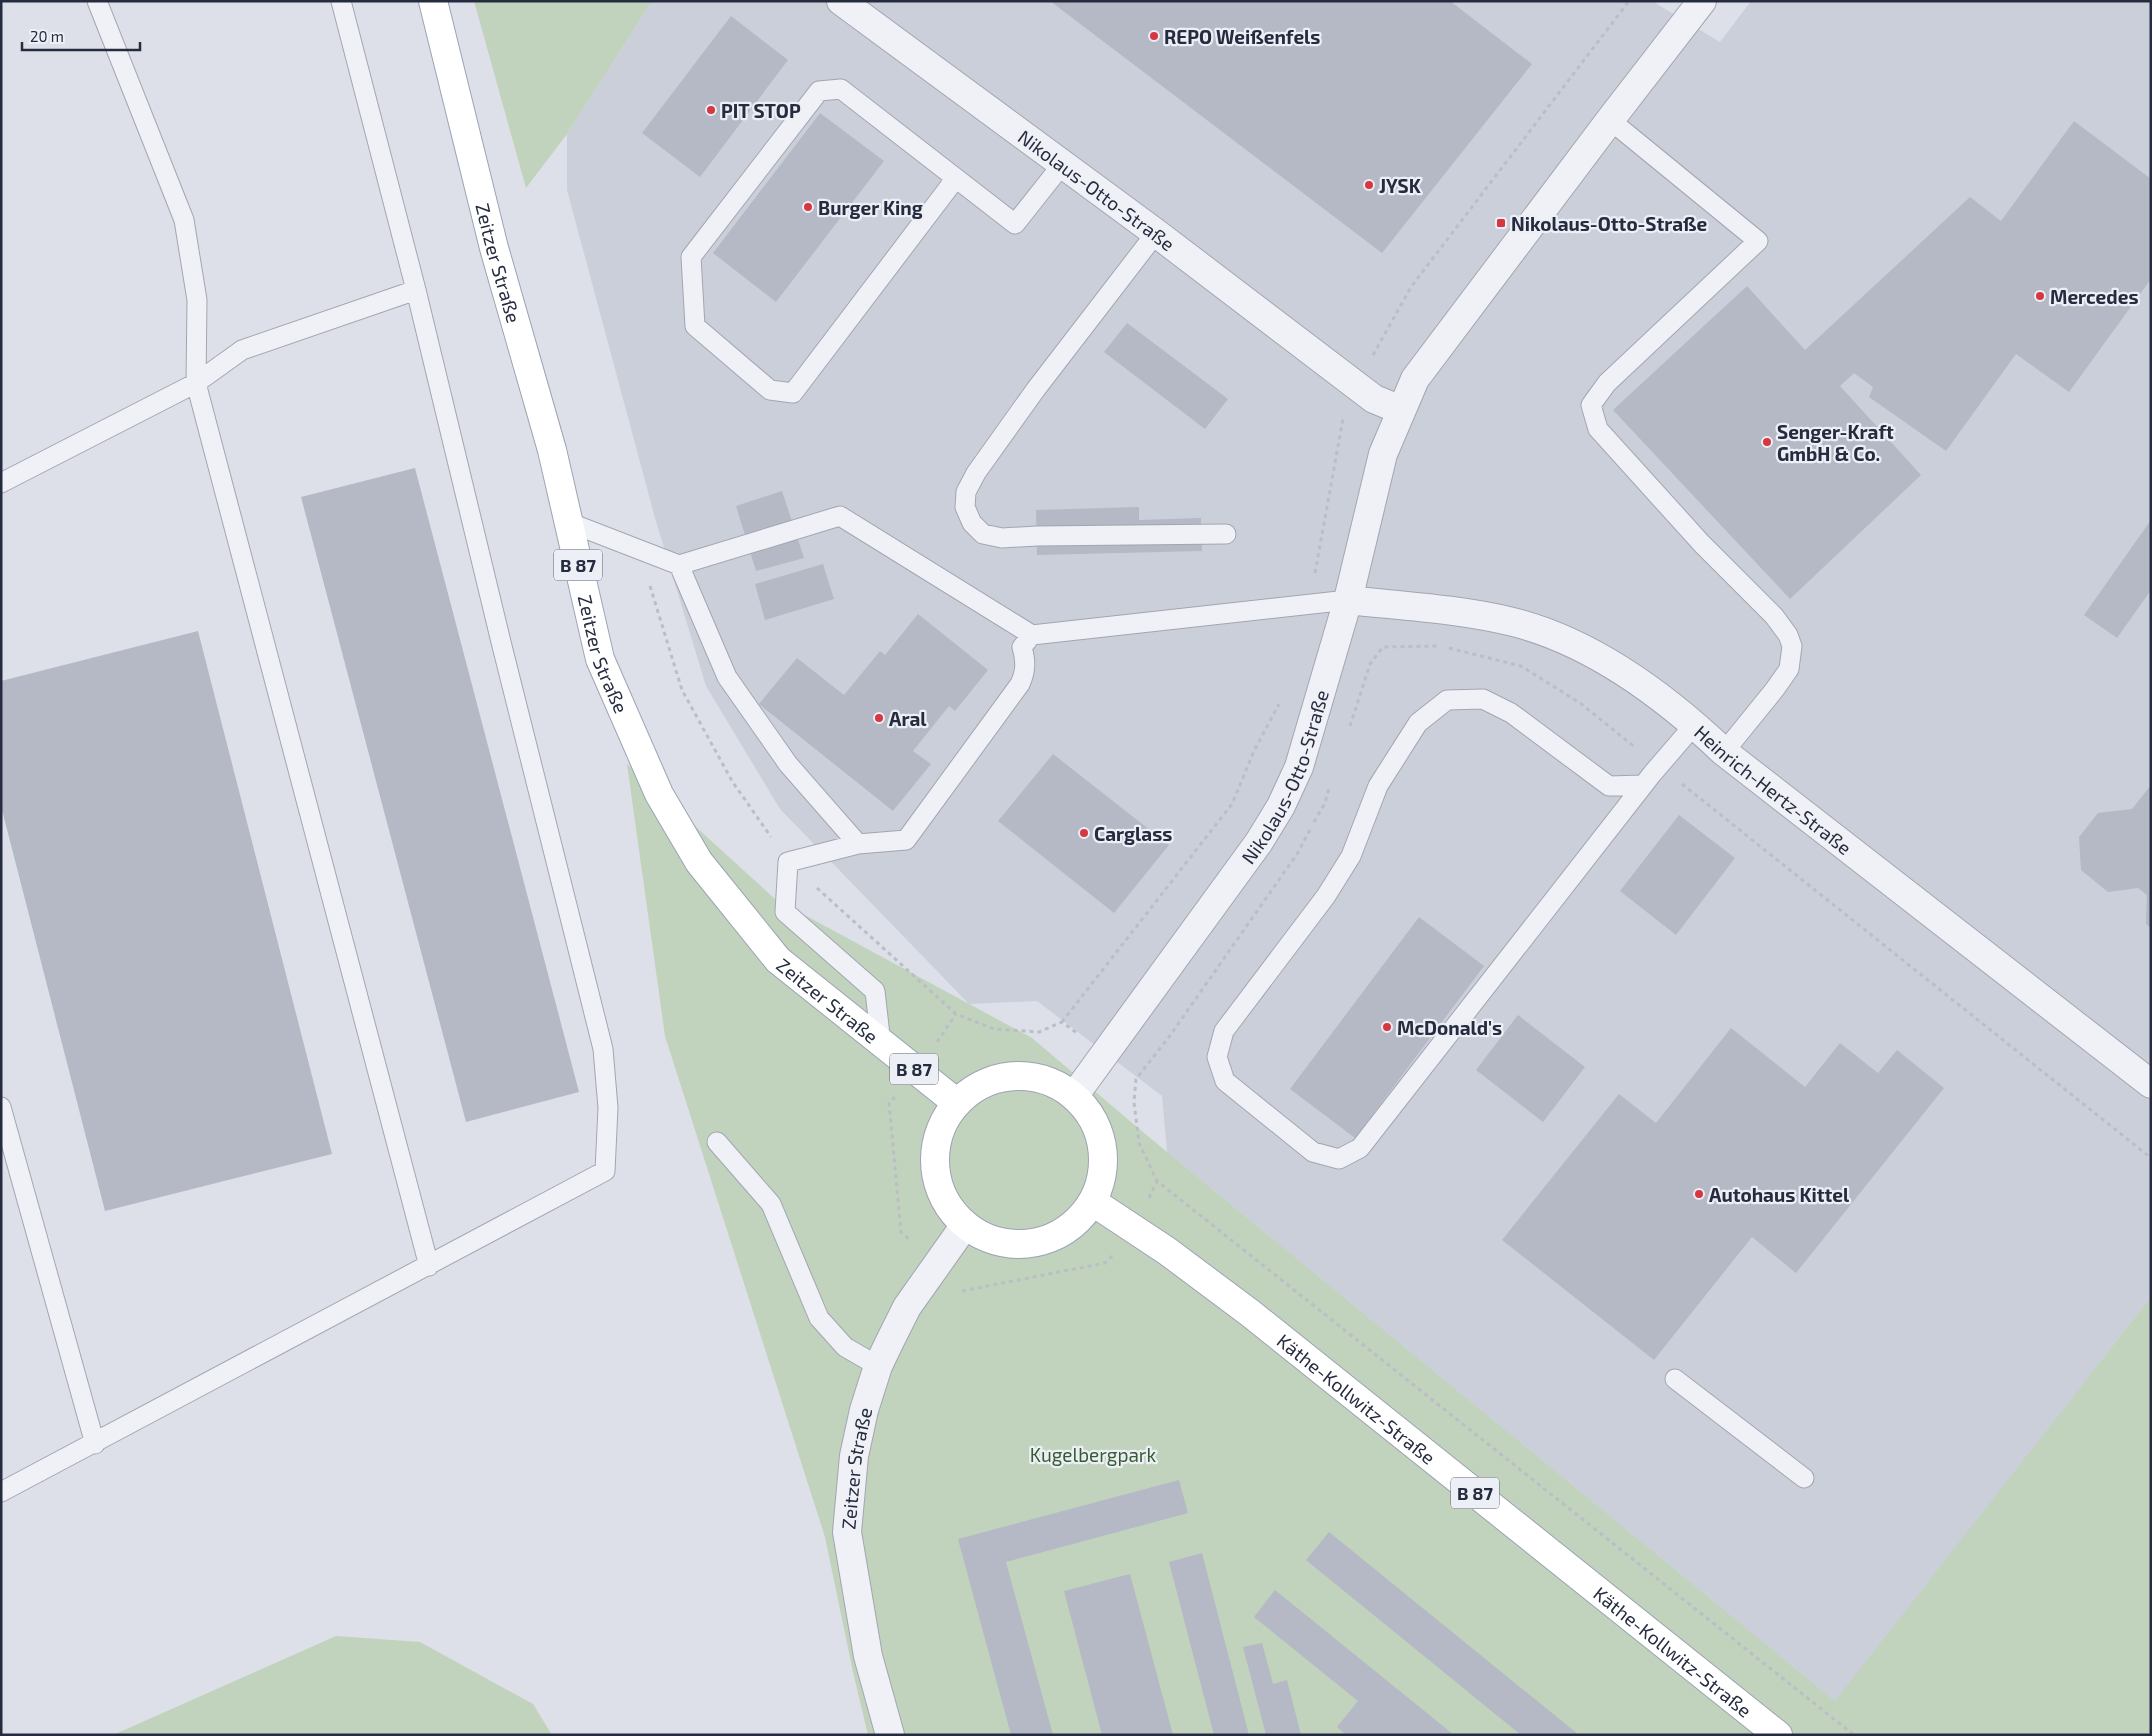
<svg xmlns="http://www.w3.org/2000/svg" width="2152" height="1736" font-family="'Exo 2',sans-serif">
  <style>
    .built { fill: #cbcfda }
    .green { fill: #c1d2bd }
    .building { fill: #b4b9c5 }
    .lines { fill: none; stroke-linecap: round; stroke-linejoin: round }
    .service-casing { stroke: #a2a6b2; stroke-width: 21 }
    .minor-casing { stroke: #a2a6b2; stroke-width: 30 }
    .primary-casing { stroke: #9ba3b4; stroke-width: 30 }
    .path { stroke: #bbbec6; stroke-width: 3; stroke-dasharray: 4 4; stroke-linecap: butt }
    .service { stroke: #f0f1f6; stroke-width: 19 }
    .minor { stroke: #f0f1f6; stroke-width: 28 }
    .primary { stroke: #fff; stroke-width: 28 }
    .poi-dot { fill: #d73740; stroke: #eceff5; stroke-width: 2 }
    .labels { text-anchor: middle; dominant-baseline: central; stroke-width: 4.5; stroke-linejoin: round; paint-order: stroke }
    .shield { fill: #eceff5; stroke: #616676; stroke-width: 1 }
    .shield-label { font-size: 18px; font-weight: bold; fill: #252c3f }
    .poi-label { font-size: 19px; font-weight: bold; fill: #252c3f; stroke: #eceff5; text-anchor: start }
    .street-label { font-size: 19px; fill: #252c3f; stroke: #eceff5 }
    .park-label { font-size: 19px; fill: #365c32; stroke: #eceff5 }
  </style>
  <rect width="100%" height="100%" fill="#dde0e8"/>
  <path class="built" d="M652,1h1000l68,41 31,-41h400v1296l-315,405 -669,-550 -5,-56 -125,-95 -68,3 -189,-195 -74,-123 -51,-168 -88,-328v-56z"/>
  <path class="green" d="M474,1h178l-85,133 -41,54z
    M627,764l148,135 257,139 112,95 691,568 316,-404v438h-1283l-15,-63 -28,-135 -160,-501z
    M336,1636l84,6 113,62 19,31h-439z"/>
  <path class="building" d="M1050,1h400l82,63 -150,189z
    M731,16l57,44 -88,117 -58,-44z
    M820,113l64,48 -108,141 -63,-49z
    M2074,121l77,58v100l-82,113 -53,-38 -70,97 -77,-54 4,-10 -19,-14 -14,13 81,89 -131,124 -177,-189 134,-124 58,64 165,-153 31,24z
    M1127,323l101,76 -23,30 -101,-77z
    M415,468l164,624 -113,30 -165,-625z
    M782,491l22,67 -48,13 -20,-65z
    M1139,507v13l62,-2 1,33 -165,4 -1,-45z
    M2151,520v70l-34,48 -33,-23z
    M823,564l11,35 -69,21 -10,-36z
    M918,614l70,56 -33,41 -6,-5 -36,45 18,13 -38,47 -134,-107 38,-46 47,37 36,-44 5,4z
    M198,631l134,523 -227,57 -104,-405v-125z
    M1053,754l116,91 -55,68 -116,-92z
    M2151,785v143l-5,-4 1,-29 -9,-7 -30,4 -27,-22 -2,-33 19,-24 34,-4z
    M1679,815l56,43 -59,77 -56,-44z
    M1419,917l65,49 -129,172 -65,-49z
    M1518,1015l67,52 -42,55 -67,-52z
    M1731,1028l74,59 35,-44 38,30 19,-23 47,38 -148,185 -44,-36 -98,123 -152,-120 117,-146 37,29z
    M1179,1480l9,33 -182,49 47,173h-42l-53,-196z
    M1329,1532l250,203h-58l-215,-175z
    M1202,1553l47,182h-35l-45,-173z
    M1130,1574l43,161h-71l-38,-144z
    M1275,1590l179,145h-108l-9,-8 21,-26 -104,-84z
    M1262,1643l11,41 14,-4 14,55h-35l-23,-88z"/>
  <g class="lines">
    <defs>
      <path id="service" d="M97,1l87,219 13,80 -1,83 233,883
        M1610,120l148,121 -151,142 -16,22 7,24 104,115 72,72 14,19 4,11 -3,23 -14,20 -51,63
        M956,178l-163,215 -23,-3 -75,-64 -4,-69 128,-166 22,-2 174,135 46,-58
        M1156,233l-120,156 -60,84 -10,19 -1,15 7,16 11,11 19,4 35,-2 189,-2
        M1,483l195,-100 46,-33 174,-60
        M568,522l111,43 161,-49 192,119 316,-35
        M679,565l48,112 61,87 70,80
        M1643,785l-34,1 -98,-73 -28,-14 -36,1 -29,23 -40,63 -27,70 -25,40 -102,135 -7,26 8,24 88,71 26,7 21,-11 292,-374 43,-50
        M881,1044l-6,-53 -90,-79 3,-50 70,-18 48,-4 114,-156c6,-13 6,-23 2,-37l10,-12
        M1,1107l94,337
        M717,1142l54,62 48,114 26,29 33,19
        M1675,1379l129,99
        M1,1492l604,-321 3,-63 -5,-59 -102,-407 -85,-352 -75,-289"/>
      <g id="minor">
        <path id="s1" d="M841,1l315,232 218,166 27,11"/>
        <path id="s2" d="M1348,600c55,6 111,9 165,22 80,20 152,74 211,130l427,332"/>
        <path id="s3" d="M1074,1096l185,-254 22,-36 18,-39 49,-167 35,-146 32,-75 195,-259 92,-119"/>
        <path id="s4" d="M890,1735l-22,-79 -21,-124 7,-76 10,-46 14,-44 12,-25 17,-34 58,-82"/>
      </g>
      <g id="primary">
        <path id="s5" d="M433,1l61,247 58,202 48,209 59,135 40,68 79,98 179,143"/>
        <circle cx="1019" cy="1160" r="84"/>
        <path id="s6" d="M1093,1202l74,49 83,62 528,422"/>
      </g>
    </defs>
    <use href="#service" class="service-casing"/>
    <use href="#minor" class="minor-casing"/>
    <use href="#primary" class="primary-casing"/>
    <path class="path" d="M1373,355l38,-68 218,-286
      M1315,573l28,-154
      M650,586l32,104 50,91 39,56
      M1449,648l72,18 59,37 56,45
      M1350,726l20,-62 13,-17 55,-1
      M1682,784l469,374
      M1314,822l11,-19 4,-14
      M1310,830l-13,24 -128,183 -33,42 -2,23 5,41 18,38 697,554
      M817,888l139,126 38,15 45,3 23,-10 16,12
      M1062,1022l170,-218 22,-53 25,-47
      M937,1042l19,-28
      M895,1097l-6,6 12,129 10,9
      M1149,1198l8,-17
      M962,1291l143,-28 7,-7"/>
    <use href="#service" class="service"/>
    <use href="#minor" class="minor"/>
    <use href="#primary" class="primary"/>
  </g>
  <g class="poi-dot">
    <circle cx="1154" cy="36" r="5"/>
    <circle cx="711" cy="110" r="5"/>
    <circle cx="1369" cy="185" r="5"/>
    <circle cx="808" cy="207" r="5"/>
    <rect x="1496" y="218" width="10" height="10" rx="2.5"/>
    <circle cx="2040" cy="296" r="5"/>
    <circle cx="1767" cy="442" r="5"/>
    <circle cx="879" cy="718" r="5"/>
    <circle cx="1084" cy="833" r="5"/>
    <circle cx="1387" cy="1027" r="5"/>
    <circle cx="1699" cy="1194" r="5"/>
  </g>
  <g class="labels">
    <g class="shield">
      <rect x="554" y="549.5" width="48" height="31" rx="4"/>
      <rect x="890" y="1053.5" width="48" height="31" rx="4"/>
      <rect x="1451" y="1477.5" width="48" height="31" rx="4"/>
    </g>
    <g class="shield-label">
      <text x="578" y="565">B 87</text>
      <text x="914" y="1069">B 87</text>
      <text x="1475" y="1493">B 87</text>
    </g>
    <g class="poi-label">
      <text x="1164" y="36">REPO Weißenfels</text>
      <text x="721" y="110">PIT STOP</text>
      <text x="1379" y="185">JYSK</text>
      <text x="818" y="207">Burger King</text>
      <text x="1511" y="223">Nikolaus-Otto-Straße</text>
      <text x="2050" y="296">Mercedes</text>
      <text x="1777" y="431">Senger-Kraft<tspan x="1777" dy="22">GmbH &amp; Co.</tspan></text>
      <text x="889" y="718">Aral</text>
      <text x="1094" y="833">Carglass</text>
      <text x="1397" y="1027">McDonald's</text>
      <text x="1709" y="1194">Autohaus Kittel</text>
    </g>
    <g class="street-label">
      <text stroke="none"><textPath href="#s1" startOffset="318">Nikolaus-Otto-Straße</textPath></text>
      <text stroke="none"><textPath href="#s5" startOffset="270">Zeitzer Straße</textPath></text>
      <text stroke="none"><textPath href="#s5" startOffset="675">Zeitzer Straße</textPath></text>
      <text stroke="none"><textPath href="#s3" startOffset="385">Nikolaus-Otto-Straße</textPath></text>
      <text stroke="none"><textPath href="#s2" startOffset="479">Heinrich-Hertz-Straße</textPath></text>
      <text stroke="none"><textPath href="#s5" startOffset="1095">Zeitzer Straße</textPath></text>
      <text stroke="none"><textPath href="#s6" startOffset="329">Käthe-Kollwitz-Straße</textPath></text>
      <text stroke="none"><textPath href="#s4" startOffset="272">Zeitzer Straße</textPath></text>
      <text stroke="none"><textPath href="#s6" startOffset="734">Käthe-Kollwitz-Straße</textPath></text>
    </g>
    <g class="park-label">
      <text x="1093" y="1454">Kugelbergpark</text>
    </g>
  </g>
  <rect width="2152" height="1736" fill="none" stroke="#252c3f" stroke-width="5"/>
  <path d="M22 42v8h118v-8" fill="none" stroke="#252c3f" stroke-width="2.5"/>
  <text x="30" y="42" font-size="15" fill="#252c3f" stroke="#eceff5" stroke-width="4" paint-order="stroke">20 m</text>
</svg>
